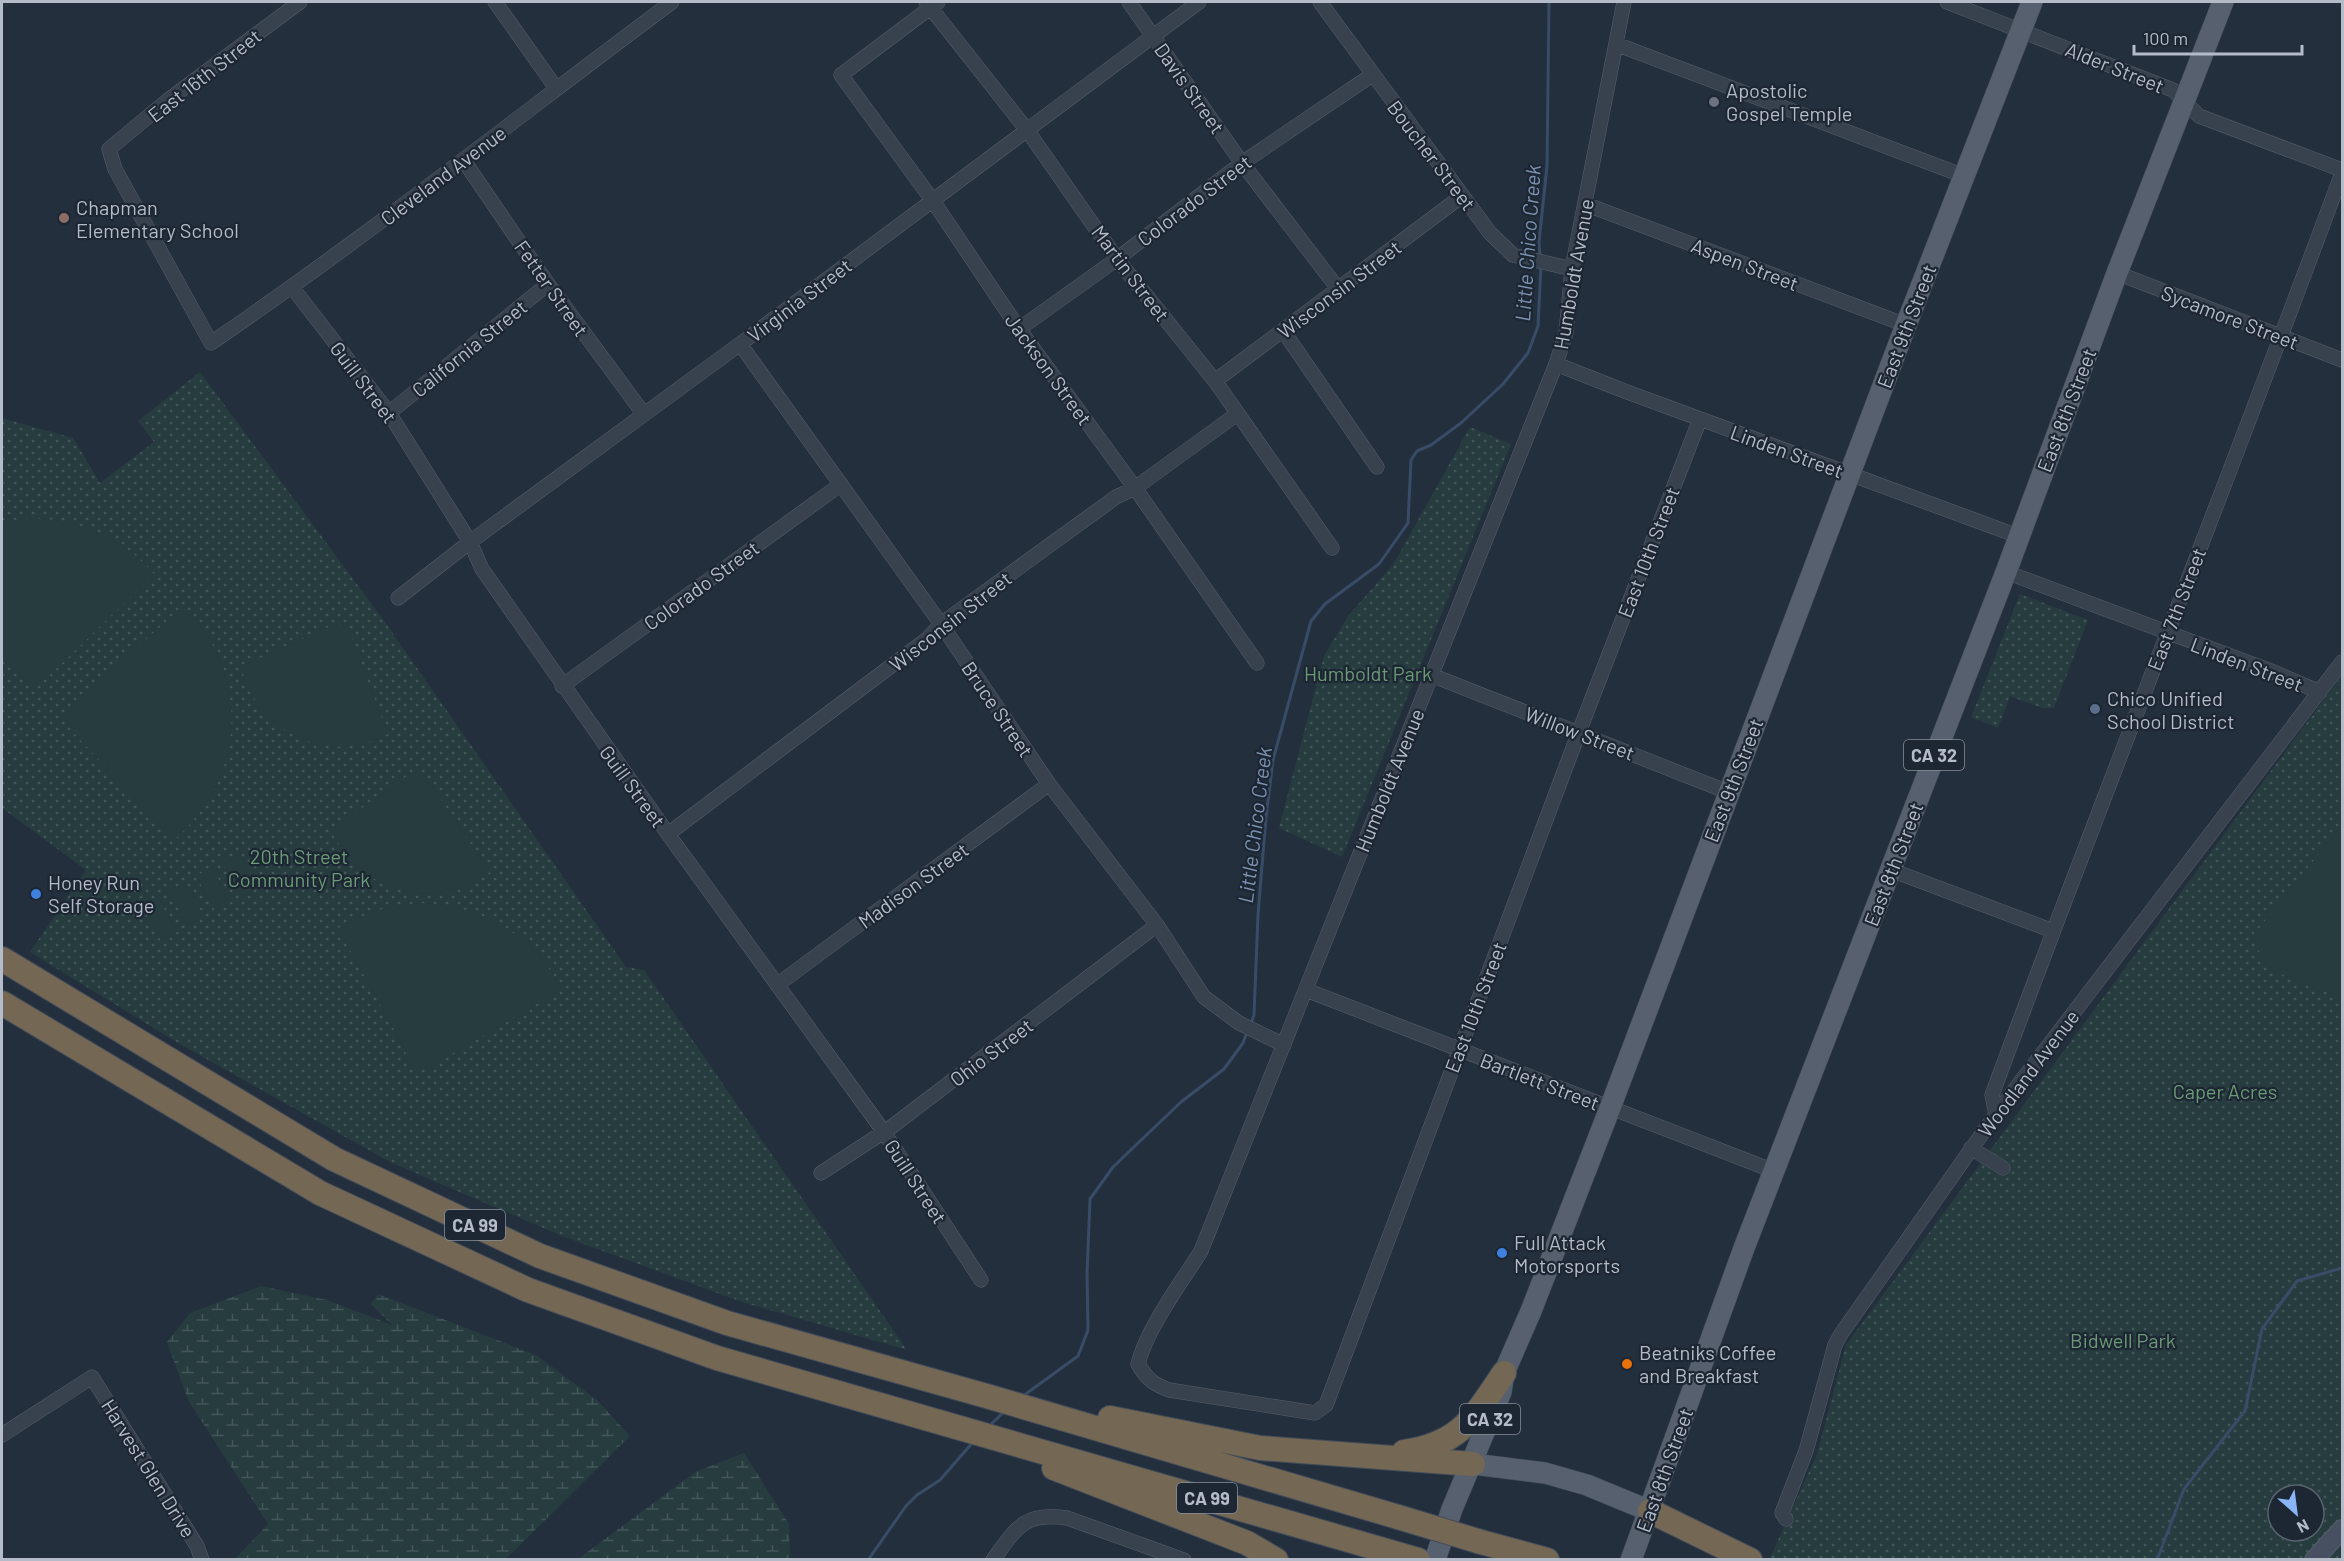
<svg xmlns="http://www.w3.org/2000/svg" width="2344" height="1561" font-family="Barlow,sans-serif">
  <style>
    .green { fill: url(#green-dots); fill-rule: evenodd }
    .wetland { fill: url(#wetland-marsh) }
    .pitch { fill: #263c3f }
    .lines { fill: none; stroke-linecap: round; stroke-linejoin: round }
    .stream { stroke: #394c67; stroke-width: 3 }
    .street-casing { stroke: #565f6c; stroke-width: 15 }
    .secondary-casing { stroke: #565f6c; stroke-width: 20 }
    .primary-casing { stroke: #414a57; stroke-width: 22 }
    .highway-casing { stroke: #434c59; stroke-width: 26 }
    .street { stroke: #38414e; stroke-width: 14 }
    .secondary { stroke: #465061; stroke-width: 18 }
    .primary { stroke: #56606e; stroke-width: 21 }
    .highway { stroke: #746855; stroke-width: 24 }
    .highway-bridge-casing { stroke: #434c59; stroke-width: 26; stroke-linecap: butt }
    .highway-bridge { stroke: #746855; stroke-width: 24 }
    .worship-dot { fill: #6b7280; stroke: #1d2633; stroke-width: 2 }
    .education-dot { fill: #8d6e63; stroke: #1d2633; stroke-width: 2 }
    .service-dot { fill: #5c6f8a; stroke: #1d2633; stroke-width: 2 }
    .shop-dot { fill: #3f7fe0; stroke: #1d2633; stroke-width: 2 }
    .food-dot { fill: #e8710a; stroke: #1d2633; stroke-width: 2 }
    .labels { text-anchor: middle; dominant-baseline: central; stroke-width: 4.5; stroke-linejoin: round; paint-order: stroke }
    .shield { fill: #1d2633; stroke: #878f9c; stroke-width: 1.5 }
    .shield-label { font-size: 18px; font-weight: bold; fill: #b4bcc9 }
    .street-label { font-size: 20px; fill: #b4bcc9; stroke: #1d2633 }
    .poi-label { font-size: 20px; fill: #b4bcc9; stroke: #1d2633; text-anchor: start }
    .park-label { font-size: 20px; fill: #6b9a76; stroke: #1d2633 }
    .water-label { font-size: 21px; font-style: italic; fill: #7c92b1; stroke: #1d2633 }
  </style>
  <defs>
    <pattern id="green-dots" width="8" height="8" patternUnits="userSpaceOnUse" patternTransform="scale(1.5)"><rect width="8" height="8" fill="#263c3f"/><path d="M2 2h.1M6 6h.1" fill="none" stroke="#435659" stroke-width="1.8" stroke-linecap="round"/></pattern>
    <pattern id="wetland-marsh" width="20" height="14" patternUnits="userSpaceOnUse" patternTransform="scale(1.5)"><rect width="20" height="14" fill="#263c3f"/><path d="M1 5h8M5 5V1M11 12h8M15 12V8" fill="none" stroke="#435659"/></pattern>
  </defs>
  <rect width="100%" height="100%" fill="#242f3e"/>
  <path class="green" d="M200,372l182,246 244,349 18,3 263,380 -165,-48 -180,-66 -172,-74 -212,-119 -148,-91 56,-82 -84,-62v-390l71,20 27,45 54,-41 -16,-21z
    M1470,427l41,17 -169,413 -63,-29 45,-172 24,-40 45,-51z
    M2020,594l68,26 -34,88h-12l-32,-12 -12,32 -27,-11z
    M2342,675v884l-573,1 48,-106 29,-109zM2278,1495h36v36h-36z"/>
  <path class="wetland" d="M261,1286l66,14 65,25 -21,-21 7,-10 158,61 61,45 33,36 -124,123h-271l33,-35 -80,-124 -21,-58 23,-29z
    M744,1453l45,71 1,35h-212l117,-87z"/>
  <path class="pitch" d="M27,518c50,0 94,18 127,56l-107,104c-20,16 -33,-8 -45,-21v-135z
    M184,606c67,69 63,170 -10,234l-102,-109c-8,-9 -7,-19 1,-28z
    M335,624l14,7 39,103c-9,4 -20,9 -31,11 -39,8 -79,-12 -101,-44 -7,-10 -11,-23 -16,-34z
    M414,771l9,2 67,99c-9,5 -18,13 -28,16 -38,13 -78,4 -107,-24 -9,-9 -17,-22 -25,-33z
    M2342,825v172l-39,-13 -36,-17 -15,-30z
    M239,852l19,36 -16,9 -19,-36z
    M212,867l19,35 -16,9 -19,-35z
    M185,882l19,35 -16,9 -19,-35z
    M158,897l19,35 -16,9 -19,-35z
    M421,903c61,2 112,32 141,86l-129,76c-16,8 -25,-1 -29,-17l-66,-120 38,-18z"/>
  <g class="lines">
    <path class="stream" d="M1540,256l-1,-14 8,-76 2,-164
      M1251,1023l3,-8 4,-100 8,-98 7,-57 38,-139 14,-17 54,-40 29,-41 3,-63 6,-9 14,-6 30,-22 42,-39 25,-31 10,-27 3,-60
      M1023,1396l55,-40 10,-26 -1,-56 3,-75 23,-32 68,-65 43,-33 19,-26 4,-11
      M989,1426l15,-14
      M868,1560l38,-54 11,-11 23,-15 34,-39
      M2157,1560l27,-71 61,-78 17,-82 35,-48 45,-13"/>
    <defs>
      <path id="street" d="M300,2l-132,98 -59,49 6,20 96,174c158,-108 308,-227 461,-341
        M495,2l61,86
        M926,2l101,128 90,129 98,122 117,167
        M938,2l-97,73 92,126 86,128 116,159 122,175
        M1129,2l113,161 97,127
        M1320,2l170,231 23,22 59,14
        M1624,2l-52,267 -6,64 -10,31 -355,887c-20,32 -54,77 -63,113 8,14 15,20 31,26l146,23 11,-8 253,-673 121,-313
        M1947,2l226,88 26,26 143,54
        M1616,44l348,132
        M464,161l84,123 95,129
        M1585,204l321,121
        M2117,273l225,87
        M292,287l97,126 81,129 12,27 186,265 216,298 97,148
        M1019,329l98,-70 125,-96 130,-88
        M1284,332l93,135
        M740,344l201,280 108,160 108,141 47,72 35,26 45,22
        M1556,364l71,28 391,144
        M1215,381l247,-185
        M389,413l159,-129
        M2006,572l265,99 49,21
        M398,598l72,-56 270,-198 459,-342
        M1431,675l297,117
        M562,686l278,-201
        M668,834l259,-195 14,-15 175,-127 19,-9 102,-74
        M1891,870l162,61
        M777,985l272,-201
        M1306,990l468,181
        M1996,1114l-4,-19c114,-308 236,-613 350,-922
        M1971,1148l32,20
        M821,1173l69,-45 267,-203
        M2,1435l90,-58 105,169 5,14
        M1786,1519l-4,-6 24,-62 29,-106 6,-11 155,-220 346,-452
        M993,1560c24,-33 31,-48 74,-42l117,42"/>
      <path id="secondary" d="M2314,1560l28,-31"/>
      <path id="primary" d="M1473,1464l72,9 42,12 63,26
        M1435,1560l17,-51 49,-117 3,-19 27,-62 79,-203 296,-783 126,-323
        M1631,1560l113,-312 262,-676 111,-299 106,-271"/>
      <path id="highway" d="M2,959l332,200 206,97 187,67 263,74 408,120
        M2,1003l318,190 208,97 189,68 701,202
        M1110,1418l150,30 213,16
        M1404,1452c57,-8 70,-35 100,-79
        M1054,1468l193,75 29,17
        M1650,1511l100,49
        M1481,1542l66,18"/>
    </defs>
    <use href="#street" class="street-casing"/>
    <use href="#secondary" class="secondary-casing"/>
    <use href="#primary" class="primary-casing"/>
    <use href="#highway" class="highway-casing"/>
    <use href="#street" class="street"/>
    <use href="#secondary" class="secondary"/>
    <use href="#primary" class="primary"/>
    <use href="#highway" class="highway"/>
    <defs>
      <path id="highway-bridge" d="M1398,1517l83,25"/>
    </defs>
    <use href="#highway-bridge" class="highway-bridge-casing"/>
    <use href="#highway-bridge" class="highway-bridge"/>
  </g>
  <circle class="worship-dot" cx="1714" cy="102" r="6"/>
  <circle class="education-dot" cx="64" cy="218" r="6"/>
  <circle class="service-dot" cx="2095" cy="709" r="6"/>
  <g class="shop-dot">
    <circle cx="36" cy="894" r="6"/>
    <circle cx="1502" cy="1253" r="6"/>
  </g>
  <circle class="food-dot" cx="1627" cy="1364" r="6"/>
  <g class="labels">
    <g class="shield">
      <rect x="1904" y="740" width="60" height="30" rx="4.5"/>
      <rect x="445" y="1210" width="60" height="30" rx="4.5"/>
      <rect x="1460" y="1404" width="60" height="30" rx="4.5"/>
      <rect x="1177" y="1483" width="60" height="30" rx="4.5"/>
    </g>
    <g class="shield-label">
      <text x="1934" y="755">CA 32</text>
      <text x="475" y="1225">CA 99</text>
      <text x="1490" y="1419">CA 32</text>
      <text x="1207" y="1498">CA 99</text>
    </g>
    <g class="street-label">
      <text transform="translate(2115 67) rotate(22)">Alder Street</text>
      <text transform="translate(204 75) rotate(-38)">East 16th Street</text>
      <text transform="translate(1190 88) rotate(55)">Davis Street</text>
      <text transform="translate(1432 155) rotate(53)">Boucher Street</text>
      <text transform="translate(443 175) rotate(-37)">Cleveland Avenue</text>
      <text transform="translate(1194 200) rotate(-37)">Colorado Street</text>
      <text transform="translate(1745 264) rotate(21)">Aspen Street</text>
      <text transform="translate(1131 273) rotate(53)">Martin Street</text>
      <text transform="translate(1573 274) rotate(-80)">Humboldt Avenue</text>
      <text transform="translate(552 288) rotate(55)">Fetter Street</text>
      <text transform="translate(1339 289) rotate(-37)">Wisconsin Street</text>
      <text transform="translate(799 300) rotate(-37)">Virginia Street</text>
      <text transform="translate(2230 317) rotate(21)">Sycamore Street</text>
      <text transform="translate(1906 326) rotate(-69)">East 9th Street</text>
      <text transform="translate(469 348) rotate(-39)">California Street</text>
      <text transform="translate(1049 369) rotate(54)">Jackson Street</text>
      <text transform="translate(364 382) rotate(53)">Guill Street</text>
      <text transform="translate(2066 410) rotate(-69)">East 8th Street</text>
      <text transform="translate(1787 451) rotate(20)">Linden Street</text>
      <text transform="translate(1648 552) rotate(-69)">East 10th Street</text>
      <text transform="translate(701 585) rotate(-36)">Colorado Street</text>
      <text transform="translate(2176 609) rotate(-69)">East 7th Street</text>
      <text transform="translate(950 621) rotate(-38)">Wisconsin Street</text>
      <text transform="translate(2247 664) rotate(21)">Linden Street</text>
      <text transform="translate(998 709) rotate(56)">Bruce Street</text>
      <text transform="translate(1580 733) rotate(21)">Willow Street</text>
      <text transform="translate(1389 780) rotate(-68)">Humboldt Avenue</text>
      <text transform="translate(1733 780) rotate(-69)">East 9th Street</text>
      <text transform="translate(633 786) rotate(54)">Guill Street</text>
      <text transform="translate(1893 864) rotate(-69)">East 8th Street</text>
      <text transform="translate(913 885) rotate(-36)">Madison Street</text>
      <text transform="translate(1475 1007) rotate(-69)">East 10th Street</text>
      <text transform="translate(991 1052) rotate(-37)">Ohio Street</text>
      <text transform="translate(2028 1073) rotate(-53)">Woodland Avenue</text>
      <text transform="translate(1540 1081) rotate(21)">Bartlett Street</text>
      <text transform="translate(916 1181) rotate(57)">Guill Street</text>
      <text transform="translate(149 1468) rotate(58)">Harvest Glen Drive</text>
      <text transform="translate(1664 1470) rotate(-70)">East 8th Street</text>
    </g>
    <g class="poi-label">
      <text x="1726" y="90">Apostolic<tspan x="1726" dy="23">Gospel Temple</tspan></text>
      <text x="76" y="207">Chapman<tspan x="76" dy="23">Elementary School</tspan></text>
      <text x="2107" y="698">Chico Unified<tspan x="2107" dy="23">School District</tspan></text>
      <text x="48" y="882">Honey Run<tspan x="48" dy="23">Self Storage</tspan></text>
      <text x="1514" y="1242">Full Attack<tspan x="1514" dy="23">Motorsports</tspan></text>
      <text x="1639" y="1352">Beatniks Coffee<tspan x="1639" dy="23">and Breakfast</tspan></text>
    </g>
    <g class="park-label">
      <text x="1368" y="673">Humboldt Park</text>
      <text x="299" y="856">20th Street<tspan x="299" dy="23">Community Park</tspan></text>
      <text x="2225" y="1091">Caper Acres</text>
      <text x="2123" y="1340">Bidwell Park</text>
    </g>
    <g class="water-label">
      <text transform="translate(1527 243) rotate(-86)">Little Chico Creek</text>
      <text transform="translate(1254 825) rotate(-83)">Little Chico Creek</text>
    </g>
  </g>
  <rect width="2344" height="1561" fill="none" stroke="#b4bcc9" stroke-width="6"/>
  <g transform="translate(2296 1513) rotate(152)"><circle r="28" fill="#1d2633" stroke="#59626f" stroke-width="1.5"/>
  <path d="M0-4.5L10 22L0 15L-10 22Z" fill="#8ab4f8"/>
  <text y="-9" font-size="16" font-weight="bold" text-anchor="middle" fill="#b4bcc9">N</text>
  </g>
  <path d="M2134 45v9h168v-9" fill="none" stroke="#b4bcc9" stroke-width="3"/>
  <text x="2143" y="45" font-size="18" fill="#b4bcc9" stroke="#1d2633" stroke-width="4.5" paint-order="stroke">100 m</text>
</svg>
